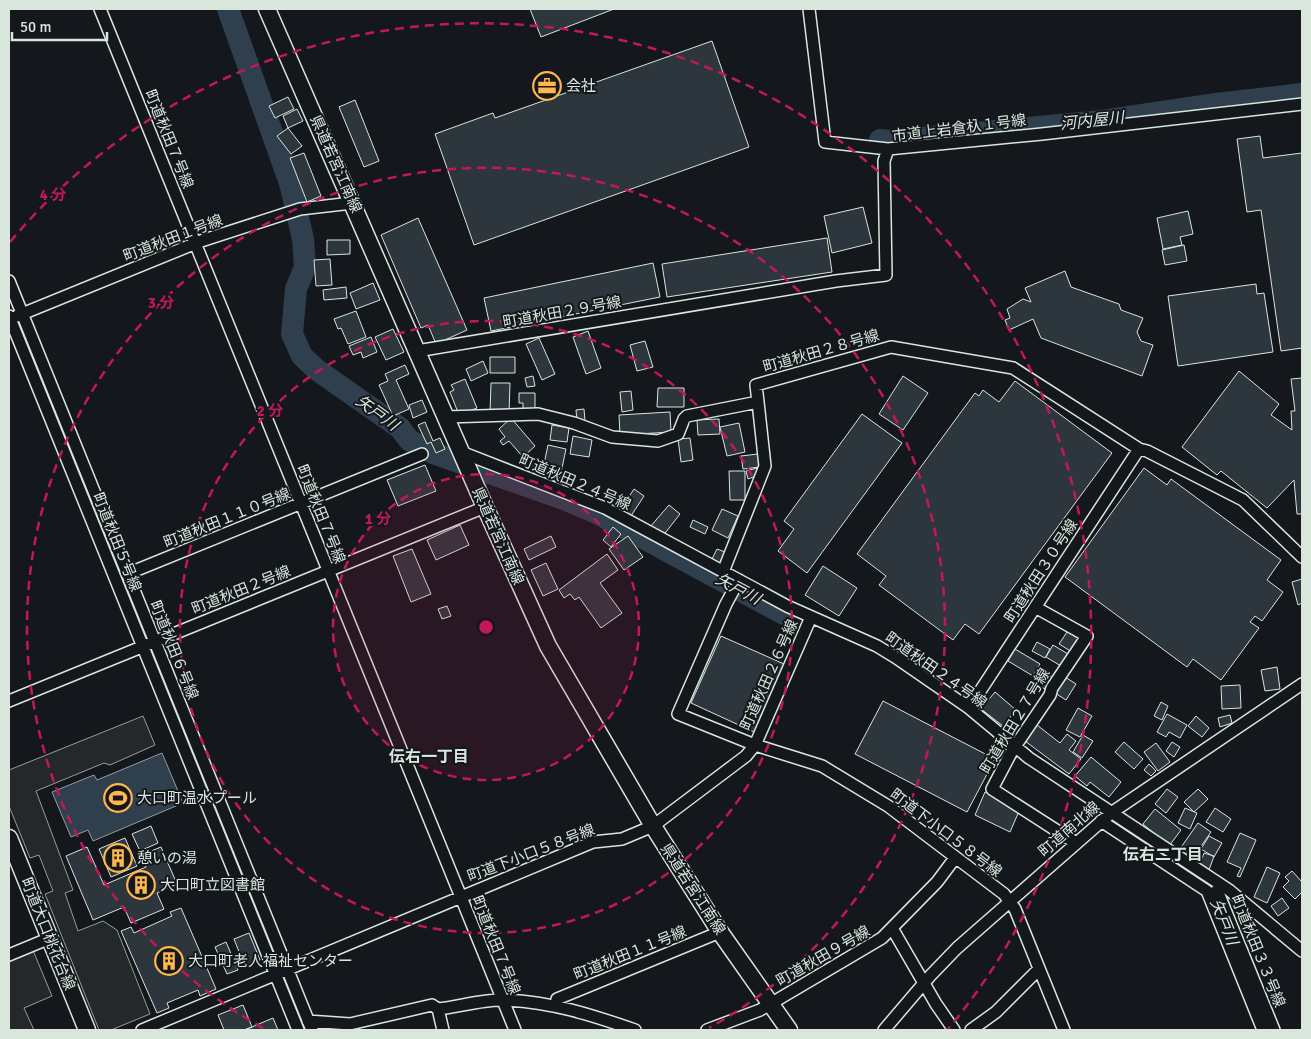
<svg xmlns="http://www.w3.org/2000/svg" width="1311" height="1039" font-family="Signika,'Noto Sans JP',sans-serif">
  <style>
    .parking { fill: #24282b; stroke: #939e99 }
    .water { fill: #2f3f4d; stroke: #939e99 }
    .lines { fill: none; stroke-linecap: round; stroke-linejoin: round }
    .river { stroke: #2f3f4d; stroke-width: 22 }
    .building { fill: #2c363c; stroke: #d8e6dc }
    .street-casing { stroke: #d8e6dc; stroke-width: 14 }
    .secondary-casing { stroke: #d8e6dc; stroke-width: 19 }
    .street { stroke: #14181c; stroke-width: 11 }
    .secondary { stroke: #14181c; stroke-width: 16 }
    .ring { fill: none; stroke: #c2185b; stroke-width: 2.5; stroke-dasharray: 9 6 }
    .labels { text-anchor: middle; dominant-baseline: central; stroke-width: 4; stroke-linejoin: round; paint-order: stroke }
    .poi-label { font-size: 15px; fill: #d8e6dc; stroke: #14181c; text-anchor: start }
    .street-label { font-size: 15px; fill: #d8e6dc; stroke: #14181c }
    .water-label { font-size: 16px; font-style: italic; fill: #d8e6dc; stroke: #14181c }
    .neighbourhood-label { font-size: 16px; font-weight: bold; fill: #d8e6dc; stroke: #14181c }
    .centre { fill: #c2185b; stroke: #14181c; stroke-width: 2.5 }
    .ring-label { font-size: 15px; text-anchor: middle; font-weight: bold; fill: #c2185b; stroke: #14181c; stroke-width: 4; stroke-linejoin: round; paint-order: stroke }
  </style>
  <rect width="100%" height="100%" fill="#14181c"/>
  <path class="parking" d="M143,716l12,29 -45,20 -6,-2 -68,28 37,99 -8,3 13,38 25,-10 14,9 33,84 -39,16h-12l-54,-136 8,-3 -14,-36 -9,3 -21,-52v-36z
    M32,948l20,48 -28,12 10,22h-25v-73z"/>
  <path class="water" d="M162,753l21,50 -90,38 -5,-11 -17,7 -19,-45 42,-17 3,5z"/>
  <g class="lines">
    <path class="river" d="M228,9l62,174 13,56 2,28 -9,22 -4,45 10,22 15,14 83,58 9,12 24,13 131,46 33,14 187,101
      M880,140l9,1 213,-20 114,-17 86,-10"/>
  </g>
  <path class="building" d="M530,9h84l-73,28z
    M712,41l37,106 -275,98 -39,-111 58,-21 2,5z
    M288,97l6,12 -19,9 -6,-12z
    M355,100l24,61 -15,6 -25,-60z
    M297,109l6,12 -15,7 -5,-12z
    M288,128l14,18 -11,8 -14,-18z
    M1260,136l3,22 39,-5v195l-21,3 -20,-141 -14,2 -10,-73z
    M304,153l17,43 -14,6 -17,-44z
    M863,207l9,36 -40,10 -8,-37z
    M1188,211l5,23 -13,3 2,8 -19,4 -6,-31z
    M418,218l49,112 -31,14 -8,-19 -7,3 -40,-93z
    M827,238l5,34 -165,25 -5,-33z
    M327,240h23v14l-23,1z
    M1184,245l3,16 -22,4 -3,-15z
    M330,259l2,26 -16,1 -2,-26z
    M653,263l7,34 -169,34 -7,-33z
    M1065,271l6,16 48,17 2,6 22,8 -6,14 4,9 12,4 -11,31 -101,-38 -8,-19 -24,11 -4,-10 5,-2 -3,-9 16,-10 8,3 -6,-14z
    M373,283l7,17 -24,9 -6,-16z
    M1256,284l1,10 7,-1 9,59 -95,14 -10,-70z
    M346,287l1,11 -23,2 -1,-10z
    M356,311l10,26 -18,7 -7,-16 -3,1 -4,-10z
    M393,329l11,23 -18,8 -11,-23z
    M588,331l13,37 -15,6 -13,-37z
    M371,337l6,15 -14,6 -2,-6 -8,3 -4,-9z
    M539,338l16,36 -13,6 -16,-36z
    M645,341l8,26 -16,4 -7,-26z
    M490,357h25v16h-25z
    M483,361l5,12 -17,8 -5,-12z
    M405,365l4,9 -13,6 13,29 -16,7 -14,-31 9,-4 -3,-7z
    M1239,371l40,33 -8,11 21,15 -1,-19h4l-4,-32 11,-1v136h-5l-3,-34 -27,28 -46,-37 -4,4 -35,-28z
    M533,376l2,10 -8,1 -2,-9z
    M903,376l25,17 -25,37 -24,-16z
    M465,379l12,29 -18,7 -9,-23 4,-2 -3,-5z
    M1015,381l97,72 -133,181 -14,-10 -12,16 -74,-55 7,-9 -29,-22 118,-161 4,3 4,-6 16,12z
    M491,383h19l-1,30h-19z
    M658,388h26v19h-27z
    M631,391l2,19 -11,2 -2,-20z
    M519,393h16v19h-12v-9h-4z
    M422,400l5,12 -14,6 -4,-13z
    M584,409l1,12h-8l-1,-11z
    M670,412l1,20 -51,3 -1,-20z
    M862,414l40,29 -95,130 -29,-22 16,-22 -10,-8z
    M511,418l24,28 -12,11 -14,-16 -6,4 -3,-4 5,-4 -6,-8z
    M719,419l1,15 -22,1 -1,-15z
    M425,422l8,19 7,-3 5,11 -9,4 -5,-11 -4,2 -9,-19z
    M739,423l6,29 -18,4 -7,-29z
    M552,425l17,3 -2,14 -17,-2z
    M573,436l19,4 -3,17 -19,-3z
    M690,438l3,22 -12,2 -3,-23z
    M548,445l18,4 -7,33 -18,-4z
    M758,454l2,13 -17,2 -2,-13z
    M529,462l14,5 -2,6 -14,-5z
    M425,465l11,26 -38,15 -11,-26z
    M757,468l2,7 -11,4 -2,-8z
    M1144,468l23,17 4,-6 110,81 -14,20 16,12 -21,29 -7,-5 -5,6 9,6 -38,52 -28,-21 -6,8 -122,-90z
    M729,471h16v29h-15z
    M634,489l10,7 -15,23 -10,-7z
    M669,505l11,9 -18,23 -12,-10z
    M722,509l16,7 -10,22 -16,-8z
    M693,520l15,7 -3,7 -15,-7z
    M460,525l9,20 -33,15 -9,-20z
    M613,527l8,7 -10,13 -8,-7z
    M551,536l5,11 -27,13 -5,-11z
    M628,536l15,21 -19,13 -15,-21z
    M412,549l19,45 -20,8 -18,-46z
    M717,549l8,3 -5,11 -8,-4z
    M607,554l11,16 -18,13 22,30 -21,15 -22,-31 -4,3 -5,-6 -6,4 -5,-8z
    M546,563l12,26 -15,7 -12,-26z
    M823,566l34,22 -18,28 -34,-21z
    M1302,579v24l-4,2 -6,-23z
    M447,606l4,10 -9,3 -4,-10z
    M1069,629l13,8 -10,15 -13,-8z
    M721,636l63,28 -30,68 -63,-29z
    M1037,642l13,7 -5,9 -13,-7z
    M1053,645l15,9 -7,12 -15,-9z
    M1015,649l25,15 -7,12 -25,-15z
    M1277,667l3,22 -15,2 -4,-21z
    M1039,670l13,7 -7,12 -13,-7z
    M1065,677l11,7 -10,16 -11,-7z
    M1240,685l1,23 -19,1 -1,-23z
    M995,692l21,18 -13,16 -22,-17z
    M883,701l112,58 -28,53 -112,-58z
    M1161,702l7,4 -6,14 -8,-4z
    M1078,708l14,8 -12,21 -14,-7z
    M1167,714l20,11 -7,13 -11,-6 -3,5 -9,-5z
    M1230,715l2,8 -12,4 -2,-9z
    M1196,716l13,12 -7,9 -14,-11z
    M1037,725l23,18 7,-9 9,7 -7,9 12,9 -12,15 -44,-33z
    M1083,735l10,6 -11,17 -9,-6z
    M1124,742l19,17 -9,10 -19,-17z
    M1172,742l8,5 -6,10 -8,-6z
    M1156,743l14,19 -12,9 -14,-19z
    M1091,757l30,25 -12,15 -19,-15 -3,4 -12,-10z
    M1149,764l7,7 -5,5 -7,-6z
    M1167,789l11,8 -12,16 -11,-9z
    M1198,789l10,10 -14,13 -10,-10z
    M985,792l35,17 -10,23 -35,-17z
    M1185,808l12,5 -7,16 -12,-6z
    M1215,808l16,11 -8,13 -17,-10z
    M1155,809l26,21 -12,16 -26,-22z
    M1198,823l13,9 -21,30 -13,-9z
    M151,826l7,17 -18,8 -8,-17z
    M1240,833l16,7 -16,37 -3,-1 4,-8 -14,-6z
    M1209,836l13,7 -8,14 -13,-8z
    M125,838l12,28 -26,11 -12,-28z
    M87,847l17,38 42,-18 -5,-12 20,-8 16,37 -20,9 7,16 -33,14 -7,-16 -31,13 -27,-64z
    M1204,853l10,3 -5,14 -10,-4z
    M1267,867l13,6 -13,30 -13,-6z
    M1292,871l10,11v10l-7,7 -12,-12 6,-6 -4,-4z
    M1282,898l7,10 -11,8 -7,-10z
    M181,908l35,81 -16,7 -2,-6 -31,13 2,5 -12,5 -36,-82 10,-4 3,6 38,-17 -2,-4z
    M249,933l11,27 -15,7 -11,-28z
    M226,942l12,28 -11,4 -12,-27z
    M243,1005l9,22 -8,3h-20l-6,-15z
    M273,1018l5,12h-34l8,-3z"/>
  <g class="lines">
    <defs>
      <path id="street" d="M100,9l415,1021
        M809,9l16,133 63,7
        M9,281l303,749
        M9,316l289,714
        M17,316l184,-75 99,-32 52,-6
        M417,351l419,-70 50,-6 -2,-114 4,-12 154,-15 260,-30
        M446,417l92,-3 36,9 38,14 46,4 20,-7 6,-15 3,-3 71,-14 -2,-17 135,-38 122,21 126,81 8,2 96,49 59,57
        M461,452l144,56 182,98 90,40 18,11 74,51 60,50 200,132 73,61
        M723,572l42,-106 -7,-64
        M127,574l295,-120
        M739,580l-13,24 -48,110 77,31 56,-128
        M1035,607l52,29 -35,52 -2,7 -38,56 -20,38 84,54
        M9,701l476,-194
        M969,708l170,-259
        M1101,821l106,70 56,139
        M1221,885l-4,5 57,140
        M892,928l44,76 18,26
        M9,955l41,-17
        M556,1006l1,-7 163,-67
        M438,1009l5,21
        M308,1021l42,3 82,-19 6,4c20,-2 46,-10 65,-9 46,1 89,15 132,30
        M142,1030l451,-188 29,-3 31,-13 85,-64 8,-6 9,-11 67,21 66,40 116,88 11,15 49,121
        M707,1030l53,-20 122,-72 55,-56 18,-24
        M884,1030l46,-54 27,-28 154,-135 191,-129
        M971,1030l25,-18 43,-43"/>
      <path id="secondary" d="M267,9l218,498 63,139 105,180 67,106 69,98
        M9,838l78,192"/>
    </defs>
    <use href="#street" class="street-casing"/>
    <use href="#secondary" class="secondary-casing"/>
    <use href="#street" class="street"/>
    <use href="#secondary" class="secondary"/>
  </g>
  <circle cx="486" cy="627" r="153" fill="#c2185b" fill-opacity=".12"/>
  <g class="ring">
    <circle cx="486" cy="627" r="153"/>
    <circle cx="486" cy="627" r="306"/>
    <path d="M263 1028A459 459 0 1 1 709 1028"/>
    <path d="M10 242A612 612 0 1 1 948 1029"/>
  </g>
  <defs>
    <symbol id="office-ring" viewBox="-11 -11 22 22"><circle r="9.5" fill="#14181c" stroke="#ffb74d" stroke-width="1.5"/><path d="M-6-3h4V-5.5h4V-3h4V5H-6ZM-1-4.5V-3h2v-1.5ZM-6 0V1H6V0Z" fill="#ffb74d"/></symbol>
    <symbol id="stadium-ring" viewBox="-11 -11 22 22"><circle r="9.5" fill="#14181c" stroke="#ffb74d" stroke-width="1.5"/><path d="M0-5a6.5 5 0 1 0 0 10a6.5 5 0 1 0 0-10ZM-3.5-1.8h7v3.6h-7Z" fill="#ffb74d"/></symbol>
    <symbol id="building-ring" viewBox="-11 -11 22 22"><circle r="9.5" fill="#14181c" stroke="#ffb74d" stroke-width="1.5"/><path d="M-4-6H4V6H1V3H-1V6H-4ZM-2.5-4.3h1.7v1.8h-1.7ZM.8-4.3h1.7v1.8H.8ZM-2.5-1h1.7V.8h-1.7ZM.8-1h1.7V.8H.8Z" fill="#ffb74d"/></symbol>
  </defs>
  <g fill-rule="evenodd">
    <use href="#office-ring" x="531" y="70" width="32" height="32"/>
    <use href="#stadium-ring" x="102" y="782" width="32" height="32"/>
    <use href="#building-ring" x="102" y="842" width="32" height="32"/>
    <use href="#building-ring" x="125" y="869" width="32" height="32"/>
    <use href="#building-ring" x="153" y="945" width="32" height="32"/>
  </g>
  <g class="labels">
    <g class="poi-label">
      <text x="566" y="86">会社</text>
      <text x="137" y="798">大口町温水プール</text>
      <text x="137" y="858">憩いの湯</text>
      <text x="160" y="885">大口町立図書館</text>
      <text x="188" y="961">大口町老人福祉センター</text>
    </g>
    <g class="street-label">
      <text transform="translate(959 128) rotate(-7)">市道上岩倉杁１号線</text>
      <text transform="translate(169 139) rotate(68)">町道秋田７号線</text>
      <text transform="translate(336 164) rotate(66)">県道若宮江南線</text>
      <text transform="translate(173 238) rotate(-21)">町道秋田１号線</text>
      <text transform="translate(562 312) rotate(-10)">町道秋田２９号線</text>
      <text transform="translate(821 351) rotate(-16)">町道秋田２８号線</text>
      <text transform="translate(575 482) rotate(23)">町道秋田２４号線</text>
      <text transform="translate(321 514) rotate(68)">町道秋田７号線</text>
      <text transform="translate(227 518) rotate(-22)">町道秋田１１０号線</text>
      <text transform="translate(498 536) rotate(66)">県道若宮江南線</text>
      <text transform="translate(117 542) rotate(68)">町道秋田５号線</text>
      <text transform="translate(1041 571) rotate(-57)">町道秋田３０号線</text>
      <text transform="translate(241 590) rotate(-22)">町道秋田２号線</text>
      <text transform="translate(174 650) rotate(68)">町道秋田６号線</text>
      <text transform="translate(936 670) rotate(35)">町道秋田２４号線</text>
      <text transform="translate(769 675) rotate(-66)">町道秋田２６号線</text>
      <text transform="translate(1015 721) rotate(-59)">町道秋田２７号線</text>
      <text transform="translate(1069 829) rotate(-41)">町道南北線</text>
      <text transform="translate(946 833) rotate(37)">町道下小口５８号線</text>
      <text transform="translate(531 853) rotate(-21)">町道下小口５８号線</text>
      <text transform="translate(693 889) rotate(57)">県道若宮江南線</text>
      <text transform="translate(48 934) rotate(68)">町道大口桃花台線</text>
      <text transform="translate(496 945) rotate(68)">町道秋田７号線</text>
      <text transform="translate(1258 951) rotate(68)">町道秋田３３号線</text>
      <text transform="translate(630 953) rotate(-22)">町道秋田１１号線</text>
      <text transform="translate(823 956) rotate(-30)">町道秋田９号線</text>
    </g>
    <g class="water-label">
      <text transform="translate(1092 121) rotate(-6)">河内屋川</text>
      <text transform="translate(377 413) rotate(36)">矢戸川</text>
      <text transform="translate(738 589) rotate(28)">矢戸川</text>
      <text transform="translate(1224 922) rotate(68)">矢戸川</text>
    </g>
    <g class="neighbourhood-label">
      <text x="429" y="757">伝右一丁目</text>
      <text x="1163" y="855">伝右二丁目</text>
    </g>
  </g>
  <circle cx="486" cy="627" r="8" class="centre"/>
  <g class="ring-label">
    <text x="53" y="200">4 分</text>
    <text x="161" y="308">3 分</text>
    <text x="270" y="416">2 分</text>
    <text x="378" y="524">1 分</text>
  </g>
  <rect width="1311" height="1039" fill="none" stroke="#d8e6dc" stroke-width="20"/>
  <path d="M12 32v8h95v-8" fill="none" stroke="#d8e6dc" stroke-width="2.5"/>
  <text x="20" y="32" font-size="15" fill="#d8e6dc" stroke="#14181c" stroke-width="4" paint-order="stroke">50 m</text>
</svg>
